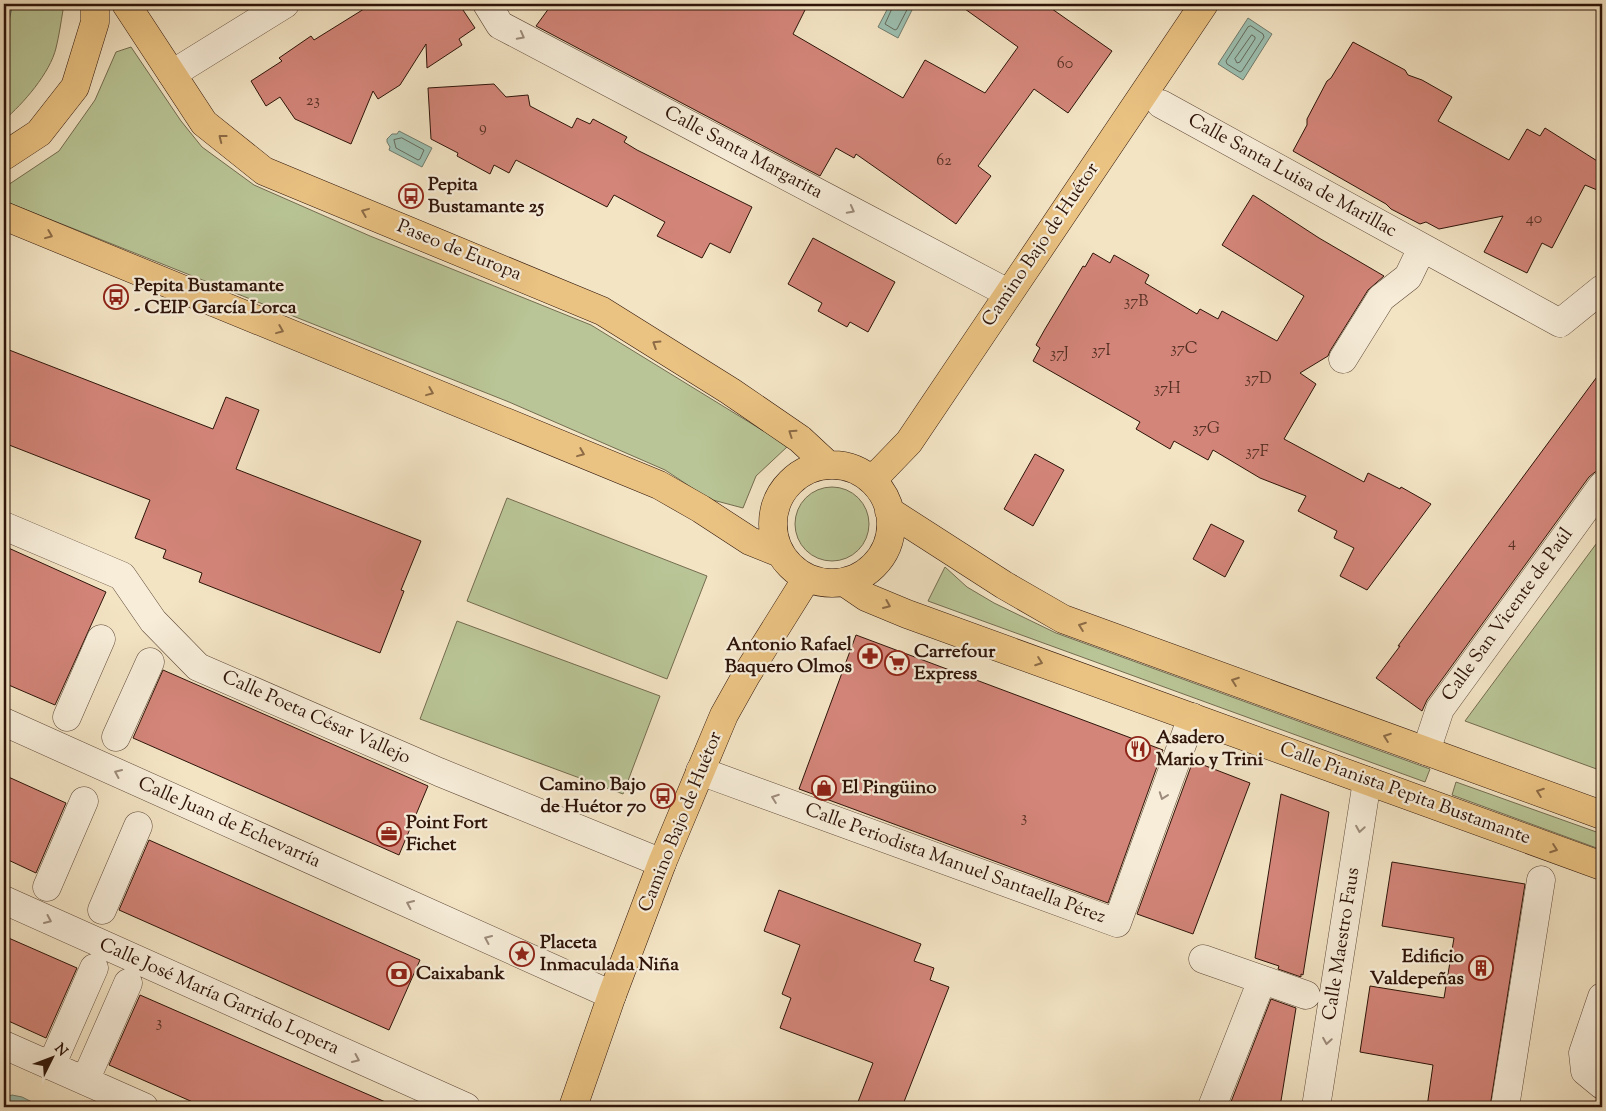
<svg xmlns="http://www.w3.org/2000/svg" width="1606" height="1111" font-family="'Sorts Mill Goudy',serif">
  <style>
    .green { fill: #b9c596; stroke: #746c50 }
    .water { fill: #9cbfb0; stroke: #707b6d }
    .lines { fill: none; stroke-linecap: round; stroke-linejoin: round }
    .shore { stroke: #656a5c; stroke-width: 1 }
    .building { fill: #d38579; stroke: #2e1409 }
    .minor-casing { stroke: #5f4838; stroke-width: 29 }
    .major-casing { stroke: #2e1409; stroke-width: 29 }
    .minor { stroke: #f7edd9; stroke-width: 28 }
    .major { stroke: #eac282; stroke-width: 28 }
    .oneway { stroke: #9d8b7b }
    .oneway2 { stroke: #8c6b46 }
    .labels { text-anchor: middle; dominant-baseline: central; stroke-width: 4.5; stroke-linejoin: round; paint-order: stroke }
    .number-label { font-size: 16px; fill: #573025 }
    .street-label { font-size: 19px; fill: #2e1409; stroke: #f7edd9 }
    .poi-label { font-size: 19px; font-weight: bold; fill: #2e1409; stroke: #f7edd9; text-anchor: start }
  </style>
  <rect width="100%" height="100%" fill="#f3e4c4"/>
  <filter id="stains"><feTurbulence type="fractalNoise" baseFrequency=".004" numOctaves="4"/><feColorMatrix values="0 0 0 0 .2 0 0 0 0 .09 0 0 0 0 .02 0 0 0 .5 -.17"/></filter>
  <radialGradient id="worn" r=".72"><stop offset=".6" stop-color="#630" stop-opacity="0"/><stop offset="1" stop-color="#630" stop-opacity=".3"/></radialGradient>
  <path class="green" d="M4,4h59v6c-2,12 -4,26 -7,38 -6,25 -33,56 -52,72z
    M131,47l50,74 21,26 52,38 116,51 221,89 197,121 -32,30 -13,32 -34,-9 -44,-29 -156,-68 -505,-201 1,-14 54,-36 36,-51 21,-48z
    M795 524a37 37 0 1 1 74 0a37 37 0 1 1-74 0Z
    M507,498l200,78 -40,103 -200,-78z
    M1602,536v235l-137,-50z
    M945,567l22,20 27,16 62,30 374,136 -5,13 -497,-181z
    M457,621l203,75 -37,98 -203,-75z
    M1456,782l146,52v16l-150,-55z"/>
  <path class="water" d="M4,4h9l-9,37z
    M890,4h25l-17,34 -20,-11z
    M1248,18l24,16 -29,46 -25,-16z
    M399,131l33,17 -10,19 -33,-17 1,-3 -3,-5v-3l5,-5h5z
    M12,1095l10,2 14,7 17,3h-49v-9z"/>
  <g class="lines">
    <path class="shore" d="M894,4l-9,20 10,6 2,-1 13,-25
      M1251,26l12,8 1,3 -22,34 -2,1 -13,-8 -1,-3 22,-34z
      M1252,35l3,2v2l-15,23 -3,1 -2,-4z
      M402,138l22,12 -4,9 -2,1 -22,-12 -2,-8z"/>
  </g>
  <path class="building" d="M372,4h87l16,24 -16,11 3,6 -35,23 -1,-24 -26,41 -22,14 -5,-8 -22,53 -56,-25 -15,-22 -14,9 -15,-25 31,-20 -3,-3 32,-22 3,4z
    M552,4h256l-15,30 110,64 22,-38 60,33 33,-46 -60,-43h87l67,47 -44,62 -34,-24 -56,77 13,10 -35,48 -100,-70 -2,4 -18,-10 -16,28 -284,-150z
    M1353,42l52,28 3,5 14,5 30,17 -14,24 71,39 18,-31 13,7 5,-8 57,36v28l-17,-7 -33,63 -10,-5 -15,30 -43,-21 19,-36 -64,13 -13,-7 -6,2 -29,-15 -5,-5 -93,-53 14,-26v-6l20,-38 4,-3z
    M494,84l12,13 22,-2 2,11 42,22 5,-10 13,6 3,-5 34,18 -3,5 13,8 115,57 -22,46 -20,-10 -8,15 -45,-22 8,-14 -51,-27 -7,12 -91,-47 -7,13 -15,-8 -4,9 -33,-18 1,-3 -27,-14 -3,-51z
    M1253,195l66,43 65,38 -16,14 -38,61 -2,5 -28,17 16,11 -32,55 80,43 4,-9 32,16 1,-2 30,17 -64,86 -27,-14 14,-28 -20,-10 3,-7 -39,-20 8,-15 -46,-18 -47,-28 -5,10 -34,-19 -4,8 -34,-20 4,-7 -107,-61 7,-13 -4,-3 9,-16 38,-63 2,1 8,-14 17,10 4,-8 35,20 -4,8 52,31 3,-5 18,10 4,-8 55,30 27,-45 -82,-51z
    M813,238l82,44 -27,50 -18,-10 -3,5 -29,-16 4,-8 -34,-19z
    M4,348l209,81 13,-32 33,13 -23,59 185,72 -20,49 3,1 -24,62 -181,-71 3,-9 -39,-15 3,-8 -31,-12 15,-38 -146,-57z
    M1602,370v101l-7,1 -6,5 -162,223 -5,11 -46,-33 24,-32h-2z
    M1035,454l29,16 -31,56 -29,-17z
    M1211,524l33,17 -19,36 -32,-18z
    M4,546l102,46 -51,113 -51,-22z
    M856,635l307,115 -55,153 -309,-114z
    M163,670l265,116 -29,69 -266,-117z
    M1193,761l57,22 -57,151 -56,-20z
    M4,775l62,28 -30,70 -32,-15z
    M1281,794l48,18 -26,163 -2,-1v3l-23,-8 1,-3 -24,-8z
    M149,840l271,120 -31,70 -270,-120z
    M1392,862l133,22 -35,223h-63l6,-42 -73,-13 10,-66 74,12 10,-60 -72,-12z
    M779,890l142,54 -7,17 20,7 -4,12 19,7 -47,120h-46l17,-44 -93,-35 11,-30 -9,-4 18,-49 -36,-14z
    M4,936l73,32 -31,70 -42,-19z
    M140,995l190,83 67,29h-193l-95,-42z
    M1271,999l25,9 -16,99h-51z"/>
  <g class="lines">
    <defs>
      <path id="minor" d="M487,4l13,21 508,268
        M172,74l113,-70
        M1161,104l399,219 42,-34
        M1343,359l38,-61 27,-21 14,-29
        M4,526l118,50 31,45 45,46 241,105 223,91
        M67,717l34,-78
        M4,722l608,273
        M116,737l34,-75
        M1426,751l14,-42 162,-223
        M700,771l417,152 75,-206
        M47,887l37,-86
        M4,900l462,207
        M102,910l36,-84
        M1203,959l103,36
        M1602,997l-19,56 2,18 17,14
        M4,1045l140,62
        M51,1066l43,-98
        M85,1081l43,-98
        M1212,1107l50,-127
        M1316,1107l51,-326
        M1505,1107l36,-227"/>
      <path id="major" d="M126,4l78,119 60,48 338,140 128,80 70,48 28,26
        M4,156l35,-23 36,-46 20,-65v-18
        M4,216l655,269 42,24 49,32 30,12
        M773 524a59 59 0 1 1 118 0a59 59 0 1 1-118 0Z
        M870,479l11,-8 28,-29 295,-438
        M889,511l115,74 59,34 539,196
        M844,582l22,15 41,17 695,252
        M573,1107l39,-112 50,-132 62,-148 23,-41 60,-96"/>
    </defs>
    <use href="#minor" class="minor-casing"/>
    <use href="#major" class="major-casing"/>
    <use href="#minor" class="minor"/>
    <use href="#major" class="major"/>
  </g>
  <defs><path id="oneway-chevron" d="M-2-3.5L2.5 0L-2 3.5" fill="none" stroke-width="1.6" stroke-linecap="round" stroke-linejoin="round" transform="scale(1.25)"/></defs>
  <g class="oneway">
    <use href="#oneway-chevron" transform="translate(521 36) rotate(28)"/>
    <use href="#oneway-chevron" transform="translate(851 210) rotate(28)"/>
    <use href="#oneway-chevron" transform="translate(118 773) rotate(-156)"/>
    <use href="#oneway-chevron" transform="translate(1163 796) rotate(110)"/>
    <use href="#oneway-chevron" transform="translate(775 798) rotate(-160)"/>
    <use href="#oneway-chevron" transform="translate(1360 829) rotate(99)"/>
    <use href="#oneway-chevron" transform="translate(410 904) rotate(-156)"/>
    <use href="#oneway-chevron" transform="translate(48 920) rotate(24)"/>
    <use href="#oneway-chevron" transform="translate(488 939) rotate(-156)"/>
    <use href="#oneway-chevron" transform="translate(1327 1041) rotate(99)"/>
    <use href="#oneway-chevron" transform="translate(356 1059) rotate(24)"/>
  </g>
  <g class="oneway2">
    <use href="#oneway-chevron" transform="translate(222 138) rotate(-142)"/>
    <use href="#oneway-chevron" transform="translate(365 212) rotate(-158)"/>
    <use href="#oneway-chevron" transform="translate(49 235) rotate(22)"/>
    <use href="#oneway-chevron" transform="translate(280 330) rotate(22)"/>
    <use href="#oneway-chevron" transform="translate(656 344) rotate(-148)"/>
    <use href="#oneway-chevron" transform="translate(430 392) rotate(22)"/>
    <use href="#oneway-chevron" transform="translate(792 433) rotate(-146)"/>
    <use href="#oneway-chevron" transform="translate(581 453) rotate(22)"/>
    <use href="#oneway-chevron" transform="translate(887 605) rotate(23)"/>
    <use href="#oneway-chevron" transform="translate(1082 626) rotate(-160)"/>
    <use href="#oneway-chevron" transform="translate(1039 662) rotate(20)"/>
    <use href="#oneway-chevron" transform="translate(1235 681) rotate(-160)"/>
    <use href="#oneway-chevron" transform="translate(1387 737) rotate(-160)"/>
    <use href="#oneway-chevron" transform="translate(1540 792) rotate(-160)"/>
    <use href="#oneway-chevron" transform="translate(1554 849) rotate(20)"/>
  </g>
  <defs>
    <symbol id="bus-ring" viewBox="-11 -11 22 22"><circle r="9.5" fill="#f7edd9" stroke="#8f2418" stroke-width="1.5"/><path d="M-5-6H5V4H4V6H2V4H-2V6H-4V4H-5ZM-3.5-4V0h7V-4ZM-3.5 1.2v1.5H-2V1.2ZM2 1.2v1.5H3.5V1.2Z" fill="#8f2418"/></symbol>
    <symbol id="pharmacy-ring" viewBox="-11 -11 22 22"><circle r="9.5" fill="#f7edd9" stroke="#8f2418" stroke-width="1.5"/><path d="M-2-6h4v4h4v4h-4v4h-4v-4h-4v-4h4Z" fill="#8f2418"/></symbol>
    <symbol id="supermarket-ring" viewBox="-11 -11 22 22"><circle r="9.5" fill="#f7edd9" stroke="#8f2418" stroke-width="1.5"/><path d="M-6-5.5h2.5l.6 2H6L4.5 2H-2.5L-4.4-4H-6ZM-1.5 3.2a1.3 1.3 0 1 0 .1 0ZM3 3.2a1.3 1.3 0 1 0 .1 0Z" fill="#8f2418"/></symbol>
    <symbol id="restaurant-ring" viewBox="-11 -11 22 22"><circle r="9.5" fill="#f7edd9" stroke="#8f2418" stroke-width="1.5"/><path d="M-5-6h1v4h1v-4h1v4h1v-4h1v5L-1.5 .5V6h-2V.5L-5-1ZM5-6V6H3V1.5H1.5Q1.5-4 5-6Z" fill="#8f2418"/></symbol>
    <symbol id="shop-ring" viewBox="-11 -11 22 22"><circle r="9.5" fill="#f7edd9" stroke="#8f2418" stroke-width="1.5"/><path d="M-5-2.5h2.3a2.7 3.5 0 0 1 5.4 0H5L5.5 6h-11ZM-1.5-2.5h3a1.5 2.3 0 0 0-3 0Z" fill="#8f2418"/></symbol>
    <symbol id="office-ring" viewBox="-11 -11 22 22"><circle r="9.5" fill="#f7edd9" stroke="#8f2418" stroke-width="1.5"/><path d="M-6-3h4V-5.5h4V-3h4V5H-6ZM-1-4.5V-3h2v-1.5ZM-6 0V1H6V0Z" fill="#8f2418"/></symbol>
    <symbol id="sight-ring" viewBox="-11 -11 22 22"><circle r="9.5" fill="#f7edd9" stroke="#8f2418" stroke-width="1.5"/><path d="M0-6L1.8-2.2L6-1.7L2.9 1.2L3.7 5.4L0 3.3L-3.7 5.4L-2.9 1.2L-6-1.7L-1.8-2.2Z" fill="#8f2418"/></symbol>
    <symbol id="building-ring" viewBox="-11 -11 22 22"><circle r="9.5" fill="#f7edd9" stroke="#8f2418" stroke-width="1.5"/><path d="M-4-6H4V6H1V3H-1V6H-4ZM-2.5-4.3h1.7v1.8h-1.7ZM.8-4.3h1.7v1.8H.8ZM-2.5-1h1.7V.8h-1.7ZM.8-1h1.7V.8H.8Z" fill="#8f2418"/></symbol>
    <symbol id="bank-ring" viewBox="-11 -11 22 22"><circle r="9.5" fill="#f7edd9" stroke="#8f2418" stroke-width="1.5"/><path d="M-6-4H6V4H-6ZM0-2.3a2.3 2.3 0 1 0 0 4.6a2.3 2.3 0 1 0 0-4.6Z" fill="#8f2418"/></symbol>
  </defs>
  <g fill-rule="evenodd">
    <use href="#bus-ring" x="397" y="182" width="28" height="28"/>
    <use href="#bus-ring" x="102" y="283" width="28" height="28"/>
    <use href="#pharmacy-ring" x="856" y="642" width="28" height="28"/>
    <use href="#supermarket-ring" x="883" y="649" width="28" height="28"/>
    <use href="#restaurant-ring" x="1124" y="735" width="28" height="28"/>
    <use href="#shop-ring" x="810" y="774" width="28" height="28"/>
    <use href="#bus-ring" x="649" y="782" width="28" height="28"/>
    <use href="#office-ring" x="375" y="820" width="28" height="28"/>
    <use href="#sight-ring" x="508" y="940" width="28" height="28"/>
    <use href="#building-ring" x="1467" y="954" width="28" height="28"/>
    <use href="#bank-ring" x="385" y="960" width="28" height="28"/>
  </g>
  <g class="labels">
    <g class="number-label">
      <text x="1065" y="64">60</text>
      <text x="313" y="101">23</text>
      <text x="483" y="128">9</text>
      <text x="944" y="161">62</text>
      <text x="1534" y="219">40</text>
      <text x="1136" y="302">37B</text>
      <text x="1184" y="349">37C</text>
      <text x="1101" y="351">37I</text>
      <text x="1059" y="354">37J</text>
      <text x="1258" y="379">37D</text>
      <text x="1167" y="389">37H</text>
      <text x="1206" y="429">37G</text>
      <text x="1257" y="452">37F</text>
      <text x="1512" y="543">4</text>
      <text x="1024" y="818">3</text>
      <text x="159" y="1023">3</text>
    </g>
    <g class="street-label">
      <text transform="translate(743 153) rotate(28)">Calle Santa Margarita</text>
      <text transform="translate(1292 176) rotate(29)">Calle Santa Luisa de Marillac</text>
      <text transform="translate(1041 245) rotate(-56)">Camino Bajo de Huétor</text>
      <text transform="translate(459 251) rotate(22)">Paseo de Europa</text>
      <text transform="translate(1508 615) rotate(-54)">Calle San Vicente de Paúl</text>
      <text transform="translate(316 718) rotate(24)">Calle Poeta César Vallejo</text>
      <text transform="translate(1405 794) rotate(20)">Calle Pianista Pepita Bustamante</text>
      <text transform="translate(681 822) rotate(-68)">Camino Bajo de Huétor</text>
      <text transform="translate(229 823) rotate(24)">Calle Juan de Echevarría</text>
      <text transform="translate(955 864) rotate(20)">Calle Periodista Manuel Santaella Pérez</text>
      <text transform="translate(1342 944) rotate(-81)">Calle Maestro Faus</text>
      <text transform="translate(219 997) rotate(24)">Calle José María Garrido Lopera</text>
    </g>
    <g class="poi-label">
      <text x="428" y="185">Pepita<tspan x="428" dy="22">Bustamante 25</tspan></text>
      <text x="134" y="286">Pepita Bustamante<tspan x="134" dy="22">- CEIP García Lorca</tspan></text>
      <text x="852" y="645" text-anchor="end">Antonio Rafael<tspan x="852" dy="22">Baquero Olmos</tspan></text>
      <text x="914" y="652">Carrefour<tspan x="914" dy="22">Express</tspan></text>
      <text x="1156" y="738">Asadero<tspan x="1156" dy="22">Mario y Trini</tspan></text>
      <text x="646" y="785" text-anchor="end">Camino Bajo<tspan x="646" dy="22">de Huétor 70</tspan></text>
      <text x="842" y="788">El Pingüino</text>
      <text x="406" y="823">Point Fort<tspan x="406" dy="22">Fichet</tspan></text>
      <text x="540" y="943">Placeta<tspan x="540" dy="22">Inmaculada Niña</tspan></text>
      <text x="1464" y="957" text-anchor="end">Edificio<tspan x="1464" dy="22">Valdepeñas</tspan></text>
      <text x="416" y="974">Caixabank</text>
    </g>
  </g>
  <rect width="1606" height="1111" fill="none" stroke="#f3e4c4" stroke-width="20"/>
  <rect x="5" y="5" width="1596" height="1101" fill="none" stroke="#2e1409" stroke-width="2.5"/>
  <rect x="10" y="10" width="1586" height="1091" fill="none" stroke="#2e1409"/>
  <g transform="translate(52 1058) rotate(48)" stroke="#f7edd9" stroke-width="4" paint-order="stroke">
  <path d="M0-4L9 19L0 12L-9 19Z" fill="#2e1409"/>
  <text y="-8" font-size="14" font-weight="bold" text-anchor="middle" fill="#2e1409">N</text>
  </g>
  <rect width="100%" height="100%" filter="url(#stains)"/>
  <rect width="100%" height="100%" fill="url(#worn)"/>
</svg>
